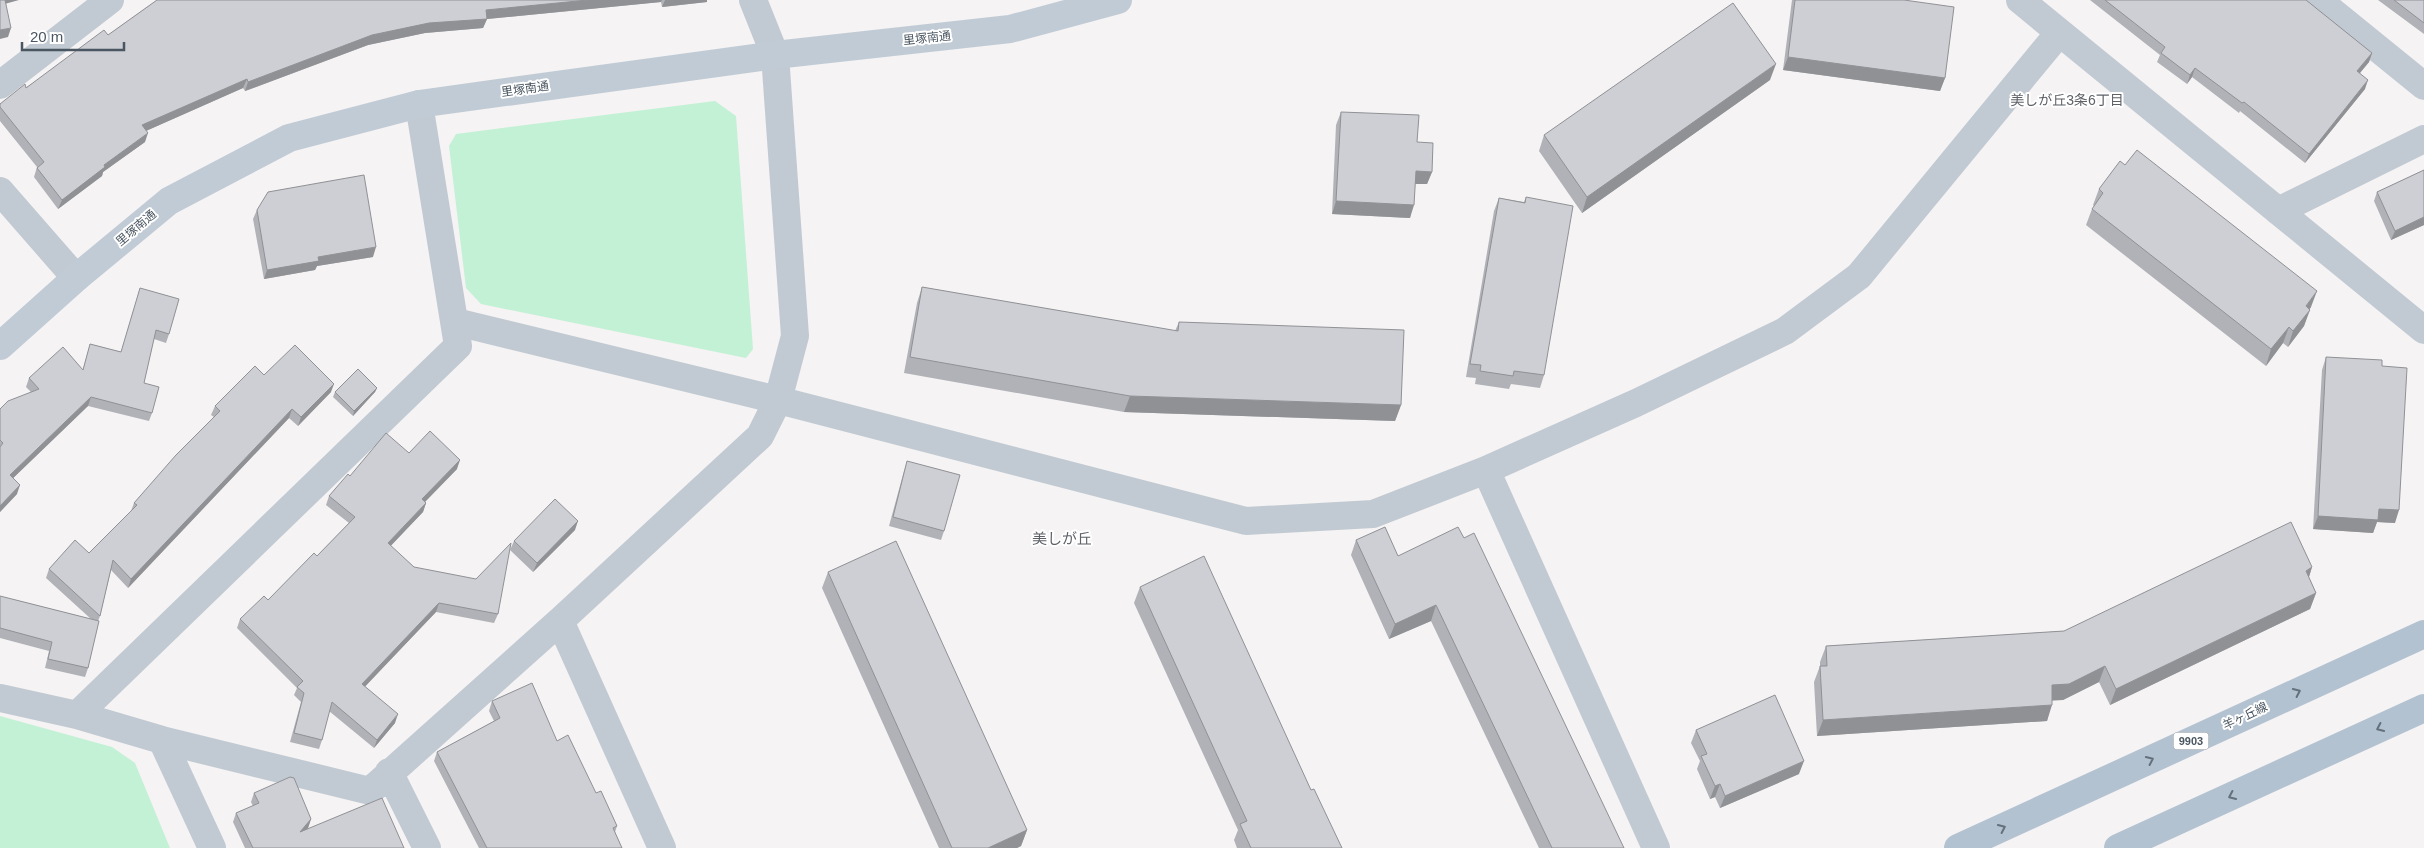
<svg xmlns="http://www.w3.org/2000/svg" width="2424" height="848" font-family="Arial,'Noto Sans JP',sans-serif">
  <style>
    .green { fill: #c3f1d5 }
    .lines { fill: none; stroke-linecap: round; stroke-linejoin: round }
    .street { stroke: #c1cad2; stroke-width: 28 }
    .secondary { stroke: #c1cbd6; stroke-width: 28 }
    .primary { stroke: #b3c2d1; stroke-width: 28 }
    .wall { fill: #b0b2b7 }
    .shaded-wall { fill: #909195 }
    .building { fill: #cdcfd5; stroke: #909195 }
    .oneway { stroke: #64717d }
    .labels { text-anchor: middle; dominant-baseline: central; stroke-width: 4; stroke-linejoin: round; paint-order: stroke }
    .shield { fill: #fff; stroke: #808990; stroke-width: 1 }
    .shield-label { font-size: 11px; font-weight: bold; fill: #4a5661 }
    .street-label { font-size: 12px; fill: #4a5661; stroke: #fff }
    .neighbourhood-label { font-size: 14px; fill: #5f6368; stroke: #fff }
    .quarter-label { font-size: 15px; fill: #5f6368; stroke: #fff }
  </style>
  <rect width="100%" height="100%" fill="#f5f3f3"/>
  <path class="green" d="M715,101l21,15 17,233 -7,9 -265,-54 -15,-16 -17,-142 7,-12z
    M0,716l112,31 23,16 35,85h-170z"/>
  <g class="lines">
    <path class="street" d="M2020,0l404,330
      M2318,0l106,86
      M0,85l110,-85
      M0,191l76,87
      M2278,211l146,-72
      M456,322l322,78 468,121 127,-7 113,-44 150,-67 149,-72 74,-55 200,-243
      M1486,470l170,378
      M0,698l77,17 85,25 208,51 190,-170
      M77,715l381,-369 -39,-242
      M162,740l50,108
      M389,772l38,76
      M662,848l-102,-227 200,-185 18,-36 17,-64 -20,-281 -22,-55"/>
    <path class="secondary" d="M0,346l76,-68 93,-77 120,-63 130,-34 356,-49 235,-26 108,-29"/>
    <path class="primary" d="M1958,848l466,-214
      M2118,848l306,-140"/>
  </g>
  <path class="wall" d="M157,0h550v2l-45,5 -1,-5 -174,17 -4,9 -58,5 -57,12 -123,46 -2,-3 -97,43 -1,11 -42,30 -1,4 -44,33 -24,-32 3,-10 -37,-46v-17l108,-69z
    M1792,0h112l41,78 -5,13 -157,-21z
    M2090,0h216l66,53 -3,9 -9,11 5,16 -60,74 -65,-52 -1,2 -47,-36 -5,7 -30,-22 3,-7z
    M2378,0h46v34z
    M1770,80l-188,133 -43,-62 5,-16z
    M1341,112l76,30 15,30 -5,12h-12l-5,34 -78,-4 4,-89z
    M2424,170v55l-33,15 -17,-39 3,-9z
    M2099,189l212,118 -2,3 -5,16 -16,21 -5,-4 -17,23 -180,-141 6,-16 2,-3 -1,-1z
    M1526,197l18,178 -4,13 -29,-4 -2,5 -34,-5 1,-6 -10,-1 28,-166 5,-13 25,4z
    M257,210l116,47 -56,9 -2,4 -51,9 -11,-60z
    M922,287l253,44 4,-9 222,83 -6,16 -271,-9 -220,-39 13,-70z
    M140,288l29,46 -3,9 -12,-4 -10,44 8,30 -3,8 -61,-15 -75,72 4,16 -17,18v-103l31,-17 -5,-5 3,-9 54,-9 7,-25 31,8z
    M2326,357l56,9 13,157 -18,-1 -4,11 -60,-4 9,-159z
    M264,375l67,17 -33,34 -9,-8 -161,170 -17,-18 -11,46 -2,5 -10,47 -3,9 -40,-9 4,-17 -49,-13v-42l91,23 -45,-41 3,-9 40,-16 42,-42 3,-8 80,-86 -3,-2 4,-9z
    M377,388l-2,4 -22,24 -20,-19 2,-5z
    M409,453l48,16 -32,33 1,1 -3,9 -33,34 24,21 84,47 -4,9 -58,-11 -71,74 30,37 -21,25 -45,-37 -7,29 -3,9 -29,-7 11,-40 -7,-7 3,-7 -60,-60 3,-9 28,-19 49,-44 32,-33 -23,-18 3,-9 21,-20z
    M907,461l37,70 -3,9 -52,-14 15,-55z
    M575,530l-42,42 -23,-22 4,-9z
    M1356,540l42,16 226,292h-85l-108,-227 -42,18 -38,-84z
    M2312,567l-3,10 7,16 -6,16 -200,96 -11,-23 -36,18h-11l-5,21 -230,15 -3,-54 6,-16v-4l6,-16 238,-15z
    M828,572l199,258 -6,16 -4,2h-78l-117,-260z
    M1140,587l171,203 31,58h-105l-3,-8 4,-10 -104,-227z
    M492,701l65,40 39,52 21,33 -2,6 7,16h-143l-45,-87 3,-9 57,-31 -5,-10z
    M1696,730l103,44 -79,34 -5,-11 -5,2 -13,-30 3,-8 -9,-18z
    M254,793l57,26 -3,9 -2,2 98,18h-159l-12,-26 3,-9 17,-7 -2,-4z"/>
  <path class="shaded-wall" d="M2,0h17l-18,5z
    M588,0h74l-1,2 -174,17 -4,9 -58,5 -57,12 -123,46 3,-9 124,-47 114,-25z
    M665,0h42v2l-45,5z
    M11,28l-3,9 -8,2v-9z
    M2372,53l-3,9 -15,18 3,-9z
    M1788,57l157,21 -5,13 -157,-21z
    M1776,64l-6,16 -188,133 5,-16z
    M2195,68l-3,9 -5,7 3,-9z
    M247,79l-4,9 -104,46 3,-9z
    M2368,80l-3,9 -60,74 4,-9z
    M148,133l-3,9 -42,30 -1,4 -44,33 4,-9 42,-35z
    M1416,171l16,1 -5,12h-16z
    M1336,201l78,4 -4,13 -78,-4z
    M2424,217v8l-33,15 4,-9z
    M376,247l-3,10 -56,9 -2,4 -51,9 3,-9 51,-13z
    M2317,291l-6,16 -11,16 6,-17z
    M2310,310l-6,16 -16,21 5,-16z
    M2289,327l-6,16 -17,23 5,-17z
    M334,384l-3,8 -33,34 3,-9z
    M377,388l-2,4 -22,24 1,-5z
    M1130,396l271,9 -6,16 -271,-9z
    M91,397l-3,9 -81,78 3,-9z
    M292,409l-3,9 -161,170 3,-9z
    M460,460l-3,9 -38,39 3,-9z
    M20,485l-3,9 -17,18v-6z
    M426,503l-3,9 -38,40 3,-9z
    M2379,509l20,1 -4,13 -18,-1 -4,11 -60,-4 5,-13z
    M578,521l-3,9 -42,42 4,-9z
    M2312,567l-5,16 -1,-12z
    M2316,593l-6,16 -200,96 6,-16z
    M439,603l-3,9 -77,81 3,-9z
    M1436,605l-5,16 -42,18 6,-15z
    M2105,666l-6,16 -36,18 -17,1 6,-16z
    M2052,705l-5,16 -230,15 6,-16z
    M398,714l-3,9 -21,25 3,-8z
    M1804,761l-5,13 -79,34 5,-12z
    M1720,784l-5,13 -5,2 5,-13z
    M311,819l-3,9 -12,14 4,-10z
    M1027,830l-6,16 -4,2h-29z"/>
  <path class="building" d="M0,0h5l6,28 -11,2z
    M157,0h431l-102,10 1,9 -58,4 -57,12 -124,47 -1,-3 -105,46 6,8 -44,32 1,2 -43,33 -25,-32 7,-6 -44,-55v-3l25,-20 1,4 78,-58 4,5z
    M1795,0h109l50,7 -9,71 -157,-21z
    M2105,0h201l66,53 -15,18 11,9 -59,74 -65,-52 -2,1 -47,-35 -5,7 -29,-22 4,-6z
    M2394,0h30v23z
    M1733,3l43,61 -189,133 -43,-62z
    M1341,112l78,3 -2,27 16,1 -1,29 -16,-1 -2,34 -78,-4z
    M2137,150l180,141 -11,15 4,4 -17,21 -4,-4 -18,22 -179,-140 11,-16 -4,-4 21,-28 5,4z
    M2424,170v47l-29,14 -18,-39z
    M364,175l12,72 -58,10 1,4 -52,9 -10,-60 11,-18z
    M1526,197l47,9 -29,169 -30,-4 -1,5 -33,-5 1,-6 -11,-1 29,-166 26,5z
    M922,287l256,44 1,-9 225,8 -3,75 -271,-9 -220,-39z
    M140,288l39,11 -10,35 -13,-4 -12,53 15,4 -7,26 -61,-16 -81,78 10,10 -20,21v-59l3,-4 -3,-3v-31l8,-8 31,-12 -10,-11 34,-31 20,23 7,-26 31,8z
    M295,345l39,39 -33,33 -9,-8 -161,170 -18,-19 -13,56 -51,-47 26,-29 14,13 48,-48 -3,-2 42,-48 44,-44 -5,-5 40,-40 9,9z
    M2326,357l56,3v6l25,2 -8,142 -20,-1 -1,11 -60,-4z
    M358,369l19,19 -23,23 -19,-19z
    M430,431l30,29 -38,39 4,4 -38,40 26,24 62,12 35,-36 -13,71 -59,-11 -77,81 36,30 -21,26 -45,-38 -10,38 -28,-7 10,-40 -7,-6 6,-6 -63,-62 24,-23 4,4 46,-47 3,3 38,-39 -26,-21 19,-22 2,2 36,-43 23,20z
    M907,461l53,14 -16,56 -51,-14z
    M555,499l23,22 -41,42 -23,-22z
    M2291,522l21,45 -6,4 10,22 -200,96 -11,-23 -36,18 -17,1v20l-229,15 -3,-54h7l-1,-20 238,-15z
    M1385,527l13,29 60,-29 6,11 10,-5 150,315h-72l-116,-243 -41,19 -39,-84z
    M896,541l131,289 -39,18h-36l-124,-276z
    M1204,556l107,234 3,-1 28,59h-91l-11,-24 7,-3 -107,-234z
    M0,596l99,25 -11,47 -40,-9 4,-17 -52,-14z
    M532,683l25,58 11,-6 28,58 5,-2 16,35 -4,2 9,20h-135l-50,-96 63,-34 -8,-17z
    M1775,695l29,66 -79,35 -5,-12 -5,2 -14,-30 6,-2 -11,-24z
    M290,777l4,1 17,41 -11,13 82,-34 22,50h-151l-17,-35 23,-10 -5,-10z"/>
  <defs><path id="oneway-chevron" d="M-2-3.5L2.5 0L-2 3.5" fill="none" stroke-width="1.6" stroke-linecap="round" stroke-linejoin="round" transform="scale(1.25)"/></defs>
  <g class="oneway">
    <use href="#oneway-chevron" transform="translate(2297 692) rotate(-25)"/>
    <use href="#oneway-chevron" transform="translate(2380 728) rotate(155)"/>
    <use href="#oneway-chevron" transform="translate(2150 760) rotate(-25)"/>
    <use href="#oneway-chevron" transform="translate(2232 796) rotate(155)"/>
    <use href="#oneway-chevron" transform="translate(2002 828) rotate(-25)"/>
  </g>
  <g class="labels">
    <rect class="shield" x="2173.5" y="732.5" width="35" height="17" rx="4"/>
    <g class="shield-label">
      <text x="2191" y="741">9903</text>
    </g>
    <g class="street-label">
      <text transform="translate(927 38) rotate(-6)">里塚南通</text>
      <text transform="translate(525 89) rotate(-8)">里塚南通</text>
      <text transform="translate(136 228) rotate(-40)">里塚南通</text>
      <text transform="translate(2245 716) rotate(-25)">羊ヶ丘線</text>
    </g>
    <g class="neighbourhood-label">
      <text x="2067" y="100">美しが丘3条6丁目</text>
    </g>
    <g class="quarter-label">
      <text x="1062" y="538">美しが丘</text>
    </g>
  </g>
  <path d="M22 42v8h102v-8" fill="none" stroke="#4a5661" stroke-width="2.5"/>
  <text x="30" y="42" font-size="15" fill="#4a5661" stroke="#ffffff" stroke-width="4" paint-order="stroke">20 m</text>
</svg>
